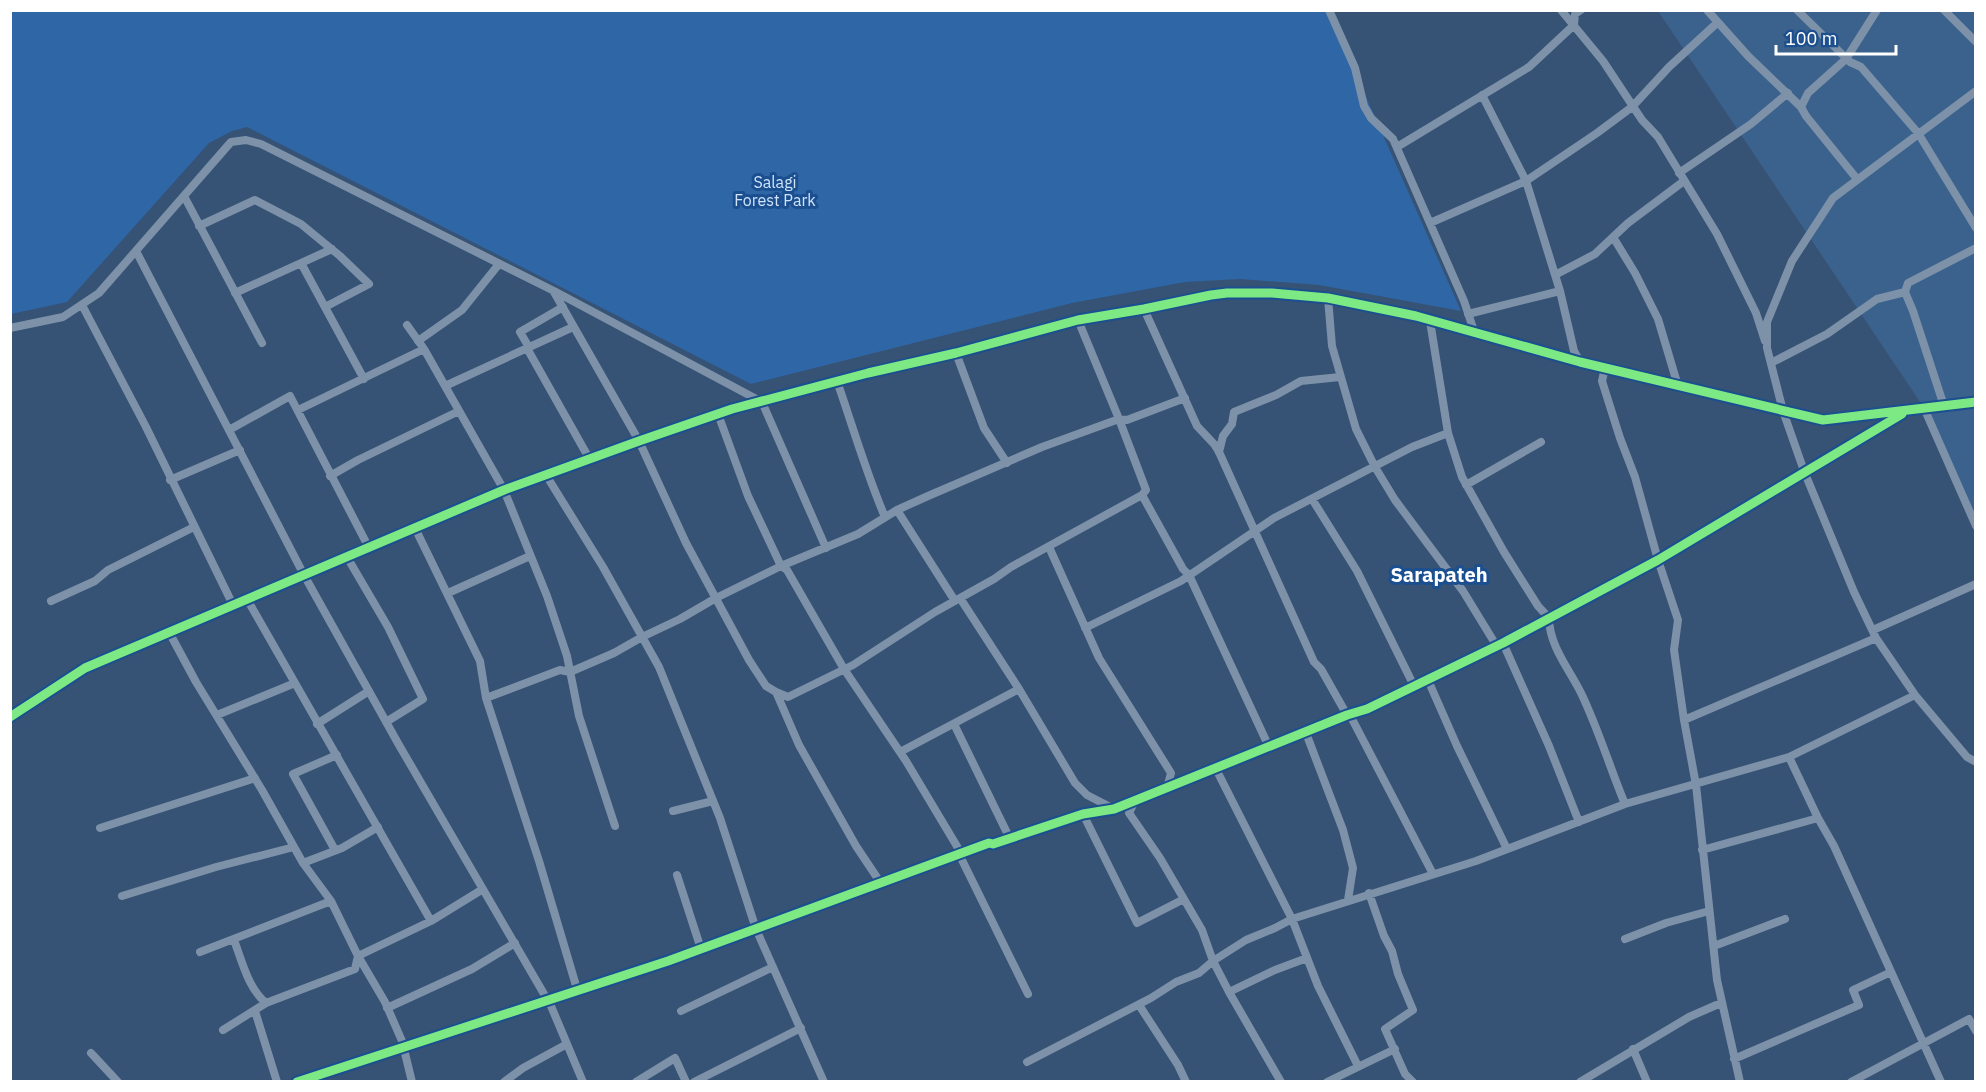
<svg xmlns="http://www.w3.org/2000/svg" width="1986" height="1092" font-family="'IBM Plex Sans',sans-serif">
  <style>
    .green { fill: #2f66a5 }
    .water { fill: #3b618d }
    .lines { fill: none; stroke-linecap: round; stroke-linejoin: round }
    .street { stroke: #7d92a8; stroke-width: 8 }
    .secondary { stroke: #798da4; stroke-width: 10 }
    .cycleway-casing { stroke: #1b4f8f; stroke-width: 13 }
    .cycleway { stroke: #7ce984; stroke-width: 9 }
    .labels { text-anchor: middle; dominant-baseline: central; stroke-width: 6; stroke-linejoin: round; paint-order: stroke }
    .park-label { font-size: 16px; fill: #cfe3fa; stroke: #1b4f8f }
    .quarter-label { font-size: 20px; font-weight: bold; fill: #fff; stroke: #1b4f8f }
  </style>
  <rect width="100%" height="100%" fill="#365274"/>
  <path class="green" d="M10,11h1318l133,300 -142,-26 -79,-6 -55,3 -113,21 -321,81 -504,-257 -15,4 -23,12 -142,159 -56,12z"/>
  <path class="water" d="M1658,11h317v515l-51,-118z"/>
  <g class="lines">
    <path class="street" d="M1329,10l26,58 9,38 7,12 22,21 71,162 10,30
      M1561,10l42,51 39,59 16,17 59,97 39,79 9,28
      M1707,10l41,46 53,51 5,9 51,63
      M1797,10l53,52 11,5 57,66 58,95
      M1944,10l32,32
      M1976,91l-143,107 -41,63 -25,61v26l16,63 21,60 50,121 22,46 39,57 52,62 9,5
      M1482,95l44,86 34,110 14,60 6,11
      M1801,107l7,-14 38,-34 31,-49
      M1397,147l132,-80 45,-42 1,-11 6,-4
      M1679,173l72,-49 37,-31
      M184,196l78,147
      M1430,223l96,-42 71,-48 35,-26 37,-40 48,-44
      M199,226l56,-26 46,24 39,32 29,28 -44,23
      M1613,237l22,36 23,46 20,67
      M136,251l168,324 95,170 152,261 32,76
      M301,263l63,116
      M1555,275l40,-21 33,-31 56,-42
      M554,292l85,149 47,102 63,117 17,26 10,6 23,53 57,101 24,36
      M235,293l97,-44
      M1328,298l4,48 24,83 19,38 20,33 68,91 33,54
      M82,305l64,122 87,178
      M563,307l-43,25 7,12 1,6 62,110
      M1144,309l53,117 17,18 5,8 95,210 7,7 26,46 4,2 82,157
      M1468,314l92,-23
      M1078,320l41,99 27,71 -4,5 41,74 6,6 80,172
      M1430,321l18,112 14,44 42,75 34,54 11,12c0,27 20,51 32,75 17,35 29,75 44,111
      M407,325l17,24 80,141 43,106 20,60 12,60 36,110
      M10,328l53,-11 36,-24 132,-151 15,-2 15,4 293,147 208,111 64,146
      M418,341l44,-31 37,-46
      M956,353l28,75 23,35
      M1771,363l56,-29 50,-35 28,-7
      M1605,368l-3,13 18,57 15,39 23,83 20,60 -4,30 10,70 12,65 21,195 23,102
      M837,381c16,46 29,92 48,136
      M445,386l128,-59
      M1944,406l-31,-95 -8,-19 3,-9 68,-35
      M1924,408l52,118
      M298,410l126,-61
      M718,414l30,82 33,70 6,4 57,99 62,92 55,92 1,7 66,134
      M229,430l61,-34 79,152
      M1219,452l4,-16 9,-12 2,-12 42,-17 25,-14 39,-4
      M546,475l57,92 56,100 61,151 36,111 68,153
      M330,476l28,-16 101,-49
      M170,480l70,-30
      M1466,485l75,-43
      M1312,499l45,72 57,115
      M897,510l58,91
      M415,528l65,133 6,37 53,163 38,128
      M1049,547l50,111 72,115 -4,15
      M347,557l41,70 35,72 -37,23
      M448,593l82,-37
      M960,598l59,91 56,94 12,12 27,14
      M247,599c61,108 123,214 184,322
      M51,601l44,-20 13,-11 86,-43
      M1085,628l96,-47 93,-63 138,-71 36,-14
      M1873,630l103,-46
      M169,632l27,50 66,108 41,73 28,38 27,55 27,46 17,39 10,41
      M1503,643l46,103 30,76
      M1428,680l29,66 50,103
      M776,692l12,5 65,-32 82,-53 59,-33 17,-12 131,-72
      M486,698l74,-28 10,2 44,-19 28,-16 38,-18 36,-21 65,-32 77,-32 39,-24 31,-14 114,-49 77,-28 8,1 58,-22
      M217,715l78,-32
      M1684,720l192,-82
      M317,724l52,-33
      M954,724l56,115
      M1306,733l37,97 10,38 -5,32
      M900,752l119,-63
      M1789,757l29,61 16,28 107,236
      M1216,769l76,150 26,67 40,80
      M1135,801l-6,12 31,45 42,72 11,31 16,31 52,90
      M673,811l40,-10
      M1083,814l54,109 47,-24
      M100,828l155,-50
      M335,850l-42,-76 44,-19
      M1702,850l116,-32
      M303,863l39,-15 36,-21
      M677,875l24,74
      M1369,893l15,43 8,15 6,23 15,36 -28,19 20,45 8,8
      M122,896l94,-29 78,-20
      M1625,939l41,-16 43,-12
      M234,940c8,21 14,48 32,63
      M1714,946l71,-27
      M200,952l131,-51
      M1229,992l46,-22 32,-12
      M1139,1005l39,60 8,17
      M387,1008l85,-39 43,-26
      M255,1011l22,71
      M681,1011l92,-44
      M223,1030l43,-27 89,-34 3,-13 73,-35 52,-32
      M1633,1049l14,33
      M91,1053l27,29
      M1734,1059l125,-54 -6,-15 38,-18
      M1027,1062l124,-64 25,-16 23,-9 14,-12 33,-21 29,-12 17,-9 184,-58 149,-57 164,-47 126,-62
      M297,1082l371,-121 321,-118 4,1 90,-30 31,-5 233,-94 20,-6 136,-66 155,-83 245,-147
      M504,1082l19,-14 44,-24
      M636,1082l39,-24 11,24
      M694,1082l107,-54
      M1327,1082l68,-33
      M1580,1082l109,-65 32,-14
      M1851,1082l118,-63 7,12"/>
    <path class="secondary" d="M10,717l75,-49 419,-178 135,-49 93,-32 136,-36 88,-20 122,-33 66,-11 67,-14 16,-2h45l56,5 88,18 164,46 243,58 153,-18"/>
    <defs>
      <path id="cycleway" d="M10,717l75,-49 419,-178 135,-49 93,-32 136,-36 88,-20 122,-33 66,-11 67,-14 16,-2h45l56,5 88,18 164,46 243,58 153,-18
        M297,1082l371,-121 321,-118 4,1 90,-30 31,-5 233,-94 20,-6 136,-66 155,-83 244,-146"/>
    </defs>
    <use href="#cycleway" class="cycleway-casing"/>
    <use href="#cycleway" class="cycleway"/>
  </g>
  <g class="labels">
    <g class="park-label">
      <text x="775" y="182">Salagi<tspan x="775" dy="18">Forest Park</tspan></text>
    </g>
    <g class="quarter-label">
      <text x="1439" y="574">Sarapateh</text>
    </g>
  </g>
  <rect width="1986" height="1092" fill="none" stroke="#ffffff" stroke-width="24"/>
  <path d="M1776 45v9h120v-9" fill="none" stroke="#ffffff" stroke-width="3"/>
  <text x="1785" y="45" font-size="18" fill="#ffffff" stroke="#1b4f8f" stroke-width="4.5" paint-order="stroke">100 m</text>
</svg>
